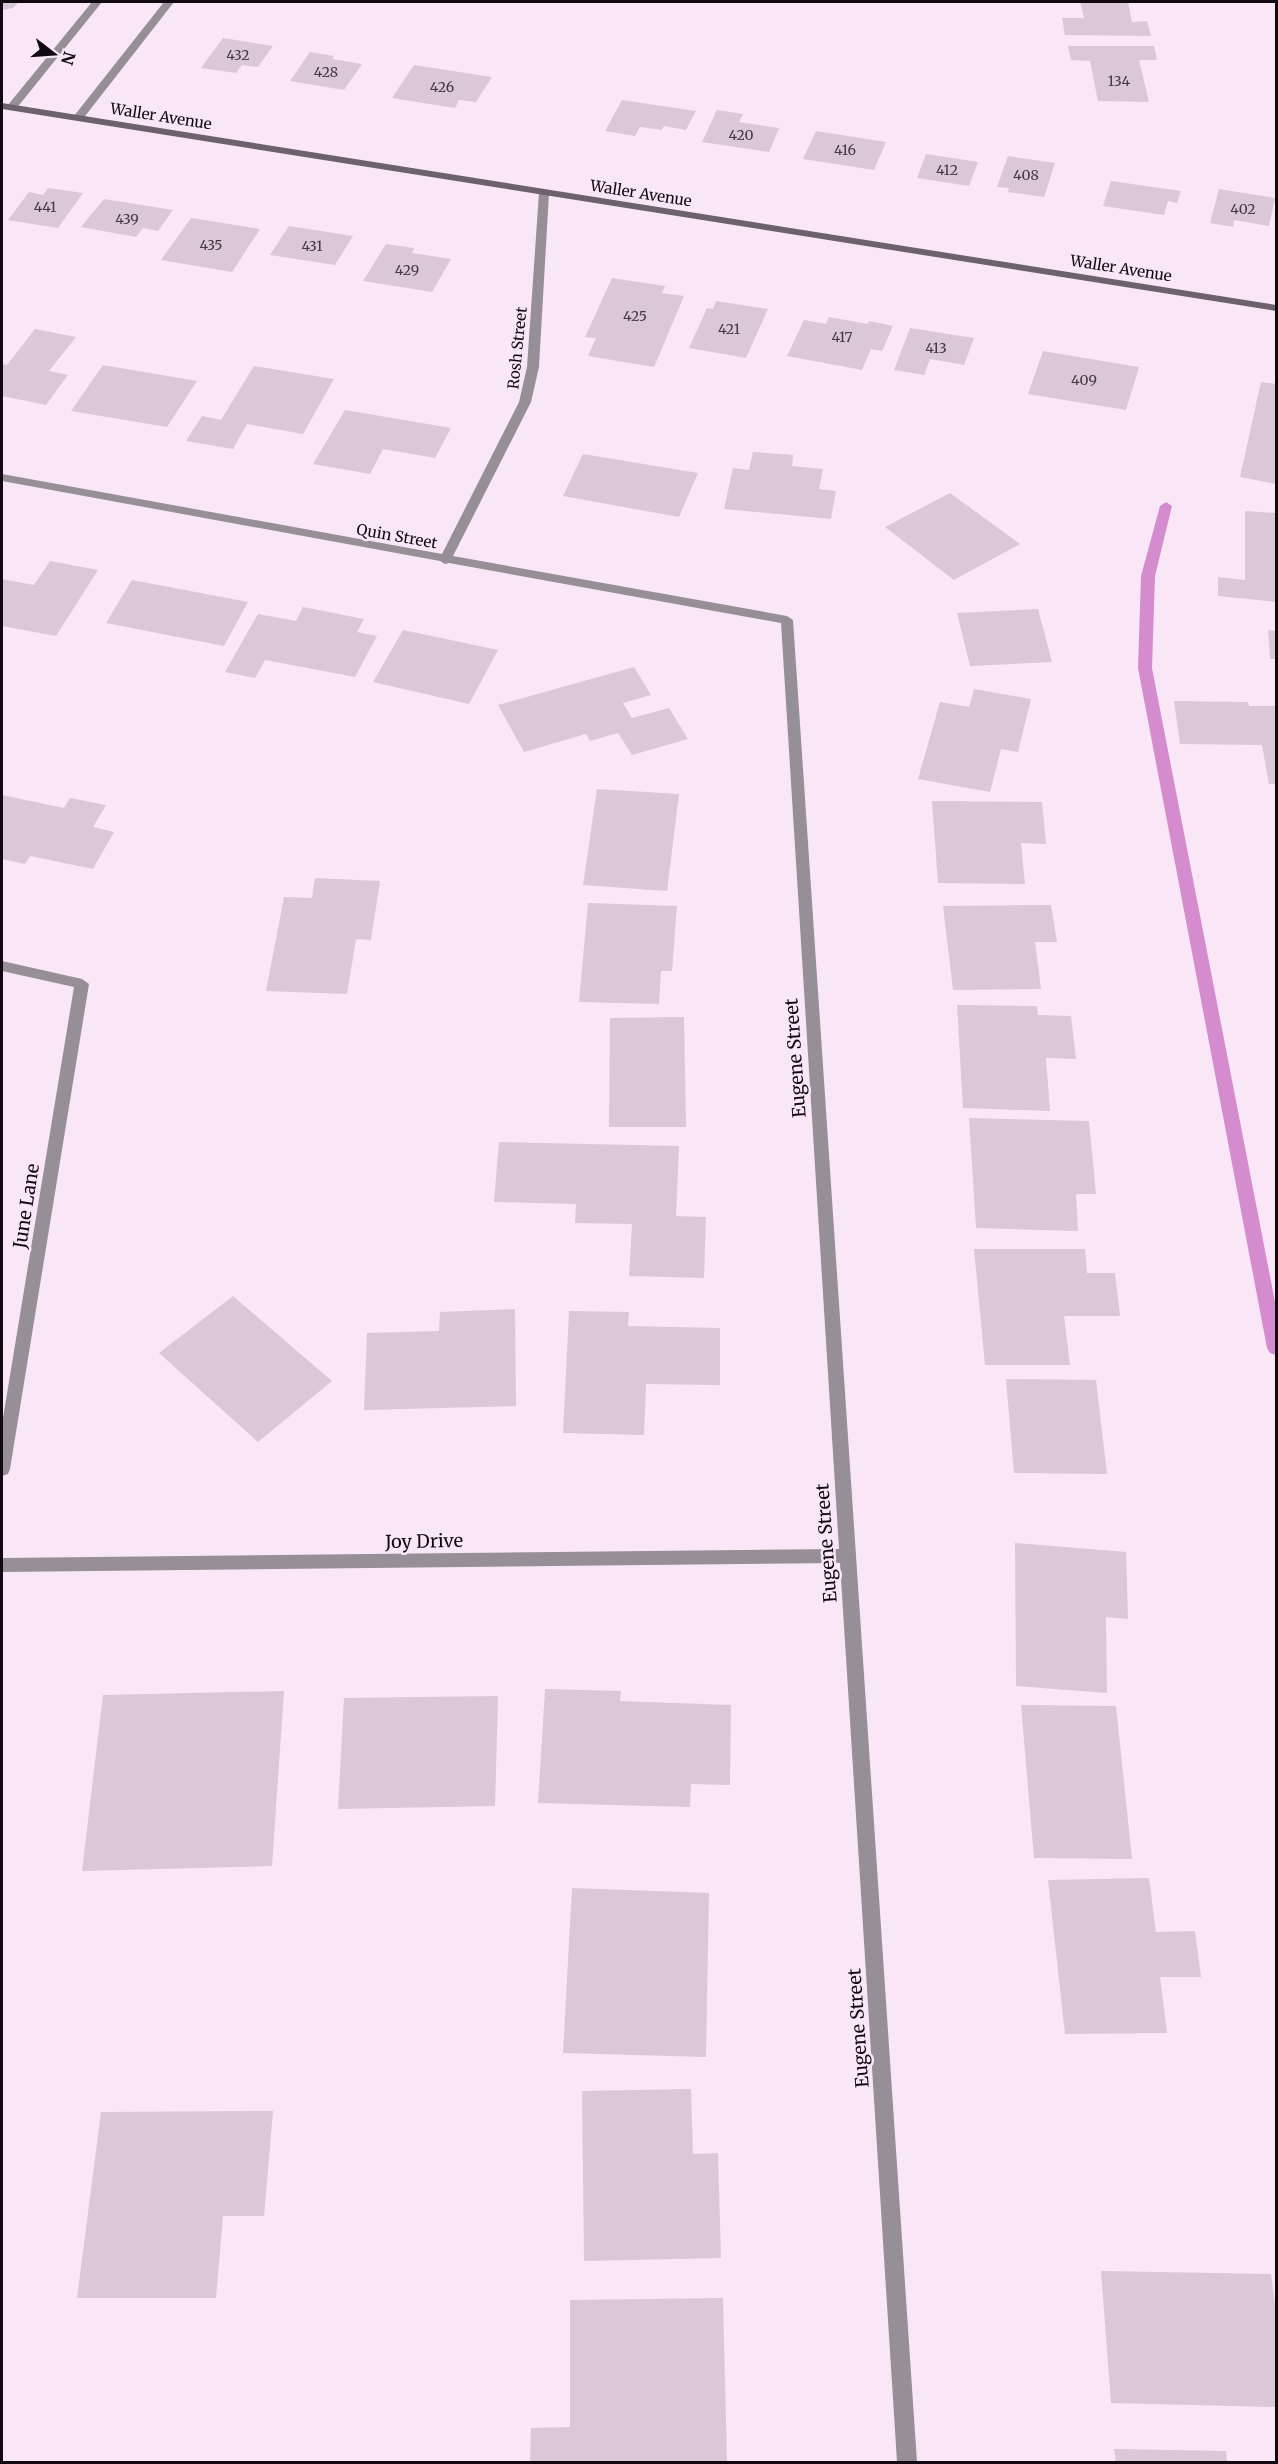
<svg xmlns="http://www.w3.org/2000/svg" width="1278" height="2464" font-family="Merriweather,serif">
  <style>
    .lines { fill: none; stroke-linecap: round; stroke-linejoin: round }
    .stream { fill: #d48ccf; fill-rule: evenodd }
    .building { fill: #dac7d7 }
    .lane { fill: #968f95; fill-rule: evenodd }
    .street { fill: #968f95; fill-rule: evenodd }
    .secondary { fill: #6d626c; fill-rule: evenodd }
    .labels { text-anchor: middle; dominant-baseline: central; stroke-width: 5; stroke-linejoin: round; paint-order: stroke }
    .far-number-label { font-size: 14px; fill: #423942 }
    .far-street-label { font-size: 15px; fill: #100a10; stroke: #f9e7f7 }
    .street-label { font-size: 18px; fill: #100a10; stroke: #f9e7f7 }
  </style>
  <rect width="100%" height="100%" fill="#f9e7f7"/>
  <g class="lines">
    <path class="stream" d="M1166,502l6,4 -17,70 -3,92 124,639v48l-6,-2 -3,-5 -129,-680 3,-92 19,-70z"/>
  </g>
  <path class="building" d="M2,2h17l-6,6 -11,2z
    M1080,2h48l4,20 15,-1 4,15 -86,-1 -3,-17h22z
    M223,38l50,8 -15,21 -16,-2 -6,8 -35,-5z
    M1068,46h86l3,14h-18l10,42 -51,-1 -8,-40 -19,-1z
    M310,52l24,4 -2,3 30,5 -18,26 -54,-9z
    M414,65l78,12 -16,25 -17,-2 -4,8 -63,-10z
    M622,100l74,11 -10,19 -22,-4 -2,4 -22,-3 -5,9 -30,-5z
    M717,110l26,4 -4,8 40,6 -10,24 -67,-10z
    M816,131l70,11 -12,28 -71,-11z
    M926,154l52,8 -9,24 -52,-8z
    M1008,156l47,7 -11,34 -36,-5 1,-4 -12,-1z
    M1111,181l70,10 -4,12 -9,-2 -4,14 -61,-9z
    M48,188l35,5 -25,35 -50,-8 21,-28 14,3z
    M1219,189l56,9 -6,28 -35,-6 -1,7 -23,-4z
    M104,199l69,11 -15,21 -15,-3 -7,9 -55,-10z
    M191,218l69,11 -28,43 -71,-12z
    M289,226l64,10 -18,29 -65,-10z
    M386,244l28,4 -2,5 39,6 -19,33 -69,-11z
    M612,278l53,8 -3,7 22,3 -30,71 -66,-11 8,-18 -11,-1z
    M716,301l52,8 -22,49 -57,-10 18,-40 6,1z
    M829,317l39,7 1,-3 24,5 -11,25 -11,-2 -9,21 -75,-14 17,-36 22,4z
    M910,328l64,10 -10,27 -34,-6 -6,16 -30,-5z
    M35,329l41,8 -27,34 19,4 -22,30 -44,-9v-32l5,1z
    M1043,351l96,16 -13,43 -98,-16z
    M103,365l94,16 -30,46 -96,-16z
    M254,366l80,13 -31,55 -56,-10 -14,25 -47,-8 16,-25 19,4z
    M1261,382l15,2v100l-36,-7z
    M345,410l106,18 -16,30 -52,-9 -13,25 -57,-10z
    M753,452l40,3 -1,11 31,3 -4,20 17,2 -5,28 -107,-10 9,-41 16,2z
    M583,454l115,19 -19,44 -116,-21z
    M950,493l70,51 -66,36 -69,-53z
    M1245,511l31,2v89l-58,-6v-19l27,3z
    M50,561l48,9 -42,66 -54,-10v-47l32,6z
    M132,580l116,22 -24,44 -118,-23z
    M303,607l61,12 -7,13 20,4 -22,41 -90,-17 -10,18 -30,-6 33,-58 38,7z
    M1038,609l14,53 -82,4 -13,-53z
    M403,630l95,20 -29,54 -96,-22z
    M1268,630l8,1v28h-6z
    M634,667l17,28 -28,8 9,15 37,-10 19,31 -56,16 -14,-22 -28,8 -4,-7 -62,18 -26,-47z
    M974,689l57,10 -13,53 -17,-3 -11,43 -72,-13 22,-77 29,5z
    M1174,701l74,1 1,4h27v78h-7l-7,-39 -82,-1z
    M597,789l82,5 -12,97 -84,-6z
    M2,795l62,13 6,-10 36,7 -13,22 21,5 -21,37 -63,-13 -5,8 -23,-5z
    M932,801l110,1 4,42 -25,-1 4,41 -87,-1z
    M315,878l65,3 -9,59 -15,-1 -9,55 -81,-3 18,-94 28,1z
    M588,903l89,3 -5,65h-11l-2,33 -80,-2z
    M1051,905l6,37h-22l6,47 -88,1 -10,-84z
    M957,1005l80,1 1,9 33,1 5,43 -30,-1 4,53 -87,-3z
    M684,1017l2,110h-77l1,-109z
    M969,1118l120,3 7,73h-20l2,37 -102,-3z
    M499,1142l180,4 -3,70 30,1 -2,61 -75,-2 3,-52 -57,-1 1,-19 -82,-2z
    M974,1249h111l2,24h28l5,43h-56l6,49h-85z
    M233,1296l99,85 -74,61 -99,-89z
    M515,1309l1,97 -152,4 3,-77 72,-2 1,-19z
    M569,1311l60,1 -1,14 92,2v57l-74,-1 -2,51 -81,-2z
    M1006,1379l90,1 11,94 -93,-1z
    M1015,1543l111,9 2,67 -22,-2 1,76 -91,-7z
    M545,1689l76,2 -1,10 111,4 -1,80 -39,-1 -1,23 -152,-4z
    M284,1691l-12,175 -190,5 21,-176z
    M498,1696l-3,110 -157,3 6,-111z
    M1021,1705l95,1 16,153 -98,-1z
    M1149,1878l7,54 39,-1 6,46h-41l7,56 -102,1 -17,-154z
    M572,1888l137,5 -3,164 -143,-4z
    M691,2089l2,65 25,-1 3,105 -137,3 -2,-170z
    M273,2111l-9,105h-41l-7,82h-139l24,-186z
    M1101,2271l170,3 5,38v95l-165,-4z
    M723,2298l4,164h-197l1,-34 39,-1v-127z
    M1114,2449l112,2 1,11h-111z"/>
  <g class="lines">
    <path class="lane" d="M92,2h10l-86,107h-8v-4z
      M164,2h10l-92,118h-8v-4z"/>
    <path class="street" d="M544,190l5,3 -10,174 -8,35 -78,154 334,60 6,4 124,1842h-20l-57,-899 -838,9v-14l837,-9 -58,-926 -332,-60 -4,1 -5,-3 -438,-80v-7l440,80 77,-152 8,-35 12,-174z
      M2,961l80,18 7,5 -79,485 -2,5 -6,2v-52l72,-437 -72,-16z"/>
    <path class="secondary" d="M2,103l1274,202v6l-1274,-202z"/>
  </g>
  <g class="labels">
    <g class="far-number-label">
      <text x="238" y="55">432</text>
      <text x="326" y="72">428</text>
      <text x="1119" y="81">134</text>
      <text x="442" y="87">426</text>
      <text x="741" y="135">420</text>
      <text x="845" y="150">416</text>
      <text x="947" y="170">412</text>
      <text x="1026" y="175">408</text>
      <text x="45" y="207">441</text>
      <text x="1243" y="209">402</text>
      <text x="127" y="219">439</text>
      <text x="211" y="245">435</text>
      <text x="312" y="246">431</text>
      <text x="407" y="270">429</text>
      <text x="635" y="316">425</text>
      <text x="729" y="329">421</text>
      <text x="842" y="337">417</text>
      <text x="936" y="348">413</text>
      <text x="1084" y="380">409</text>
    </g>
    <g class="far-street-label">
      <text transform="translate(161 116) rotate(9)">Waller Avenue</text>
      <text transform="translate(641 193) rotate(9)">Waller Avenue</text>
      <text transform="translate(1121 268) rotate(9)">Waller Avenue</text>
      <text transform="translate(517 348) rotate(-84)">Rosh Street</text>
      <text transform="translate(397 536) rotate(10)">Quin Street</text>
    </g>
    <g class="street-label">
      <text transform="translate(795 1058) rotate(-94)">Eugene Street</text>
      <text transform="translate(26 1206) rotate(-81)">June Lane</text>
      <text transform="translate(424 1541) rotate(-1)">Joy Drive</text>
      <text transform="translate(826 1543) rotate(-94)">Eugene Street</text>
      <text transform="translate(858 2028) rotate(-94)">Eugene Street</text>
    </g>
  </g>
  <rect width="1278" height="2464" fill="none" stroke="#100a10" stroke-width="6"/>
  <g transform="translate(54 54) rotate(107)" stroke="#f9e7f7" stroke-width="4.5" paint-order="stroke">
  <path d="M0-4.5L10 22L0 15L-10 22Z" fill="#100a10"/>
  <text y="-9" font-size="16" font-weight="bold" text-anchor="middle" fill="#100a10">N</text>
  </g>
</svg>
